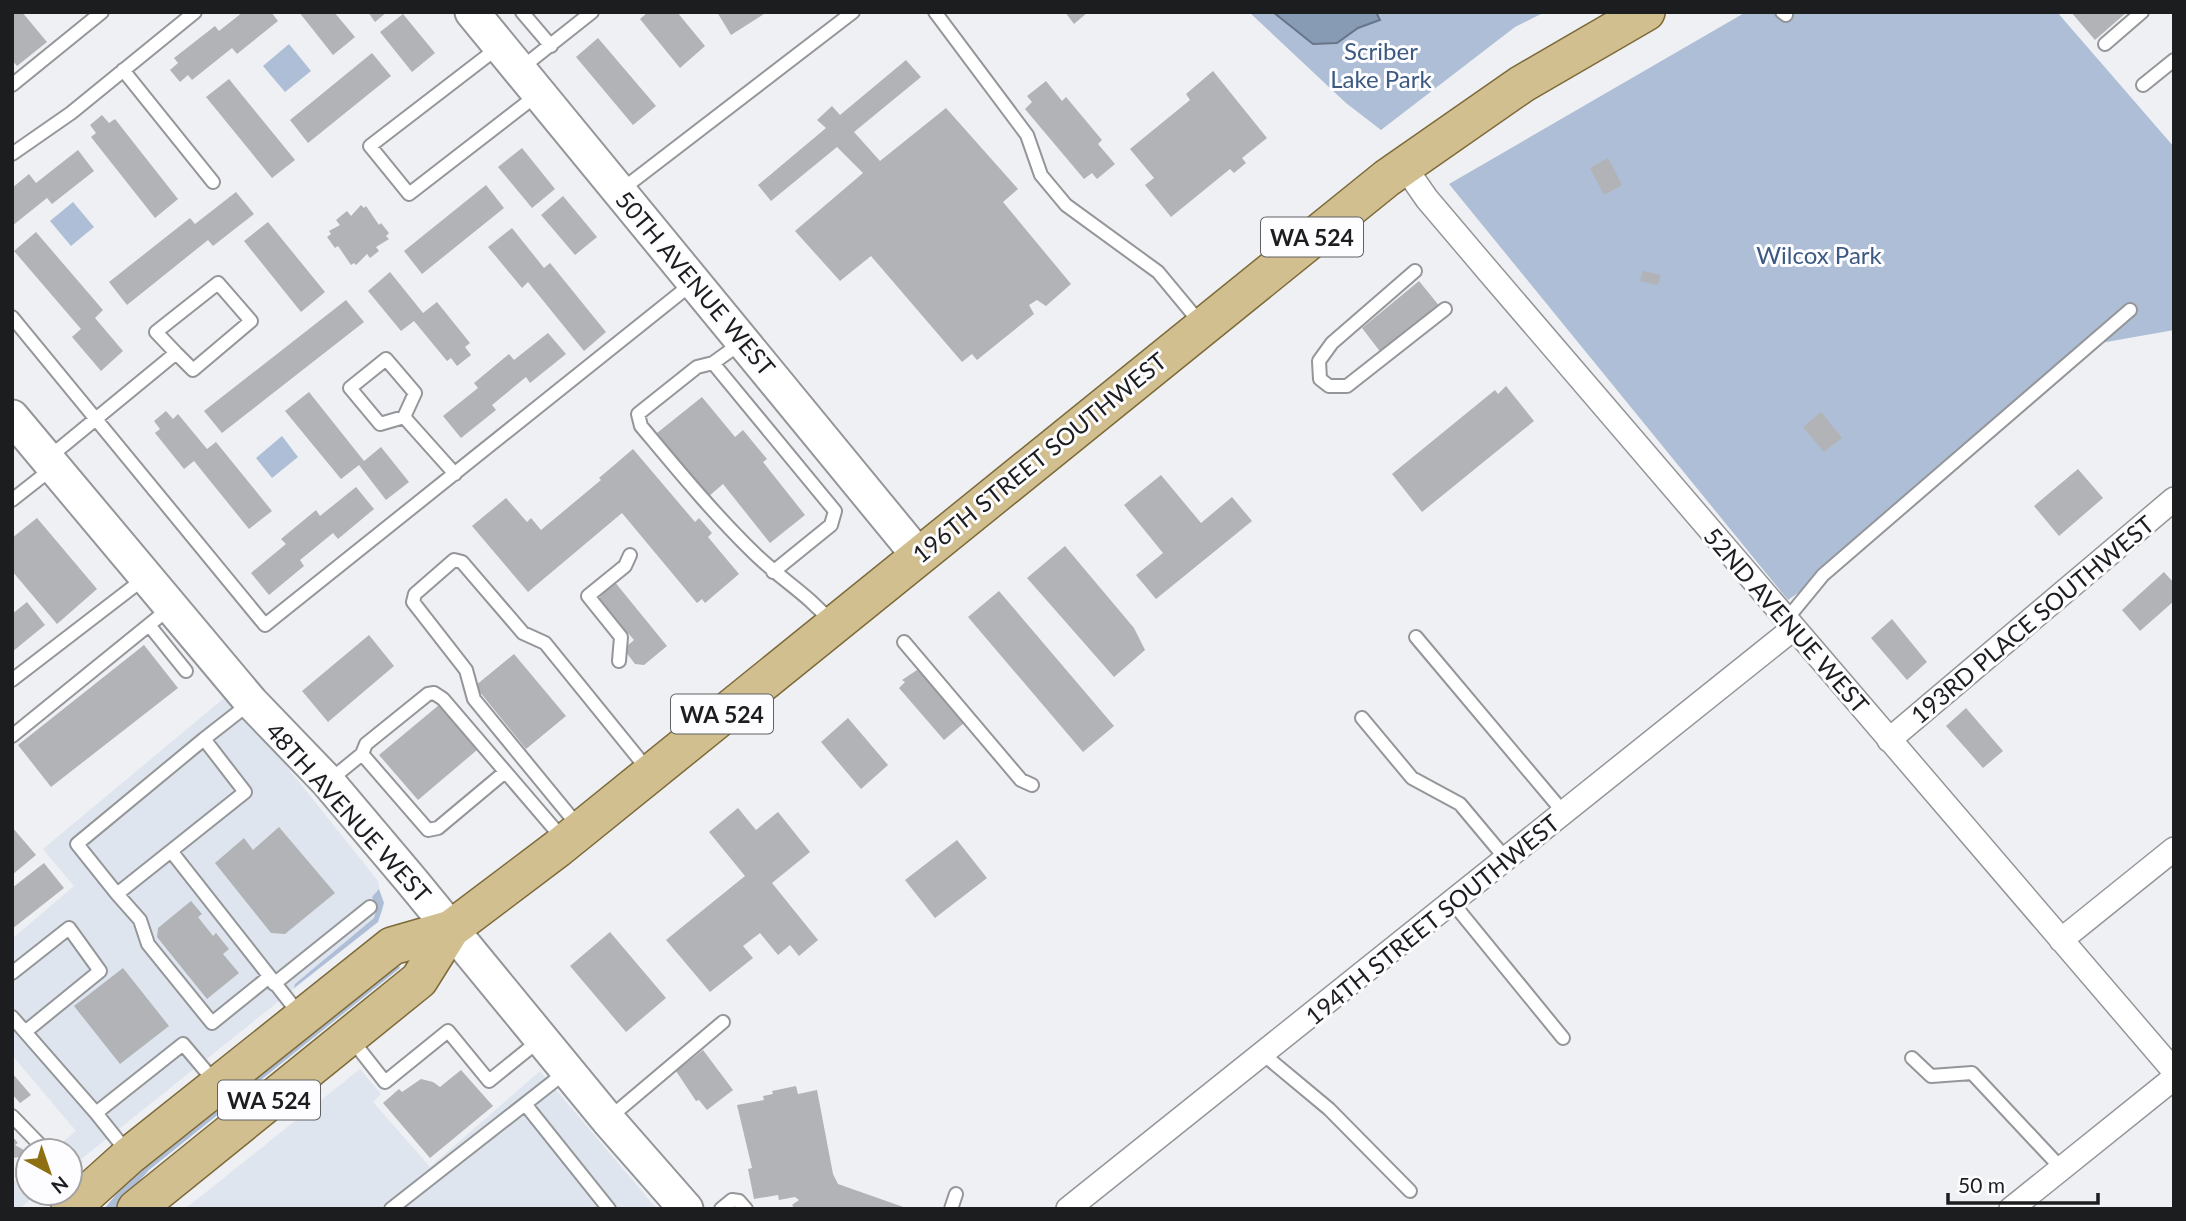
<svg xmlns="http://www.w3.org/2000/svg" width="2186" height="1221" font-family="Lato,sans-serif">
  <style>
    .built { fill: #dee5ee }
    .green { fill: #adbed6 }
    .water { fill: #879bb5; stroke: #677588; stroke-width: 2 }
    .building { fill: #b1b3b6 }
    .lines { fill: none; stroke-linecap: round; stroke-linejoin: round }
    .lane-casing { stroke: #949699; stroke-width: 16 }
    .street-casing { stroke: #949699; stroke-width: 26 }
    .secondary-casing { stroke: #949699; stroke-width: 37 }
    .primary-casing { stroke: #7e6a38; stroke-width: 40 }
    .lane { stroke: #fff; stroke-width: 12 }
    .street { stroke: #fff; stroke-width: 23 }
    .secondary { stroke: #fff; stroke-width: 33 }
    .primary { stroke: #d1bf90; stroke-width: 37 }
    .labels { text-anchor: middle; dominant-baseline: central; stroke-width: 6; stroke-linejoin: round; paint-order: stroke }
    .shield { fill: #fdfdff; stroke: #606062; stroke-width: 2 }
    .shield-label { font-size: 23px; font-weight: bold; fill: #1c1d1e }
    .park-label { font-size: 24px; fill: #3b5981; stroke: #fdfdff }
    .street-label { font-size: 24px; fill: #1c1d1e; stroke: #fdfdff }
  </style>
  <rect width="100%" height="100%" fill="#eef0f3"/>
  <path class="built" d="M229,694l149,187 5,29 -5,12 -308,246v-17h-18l24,-20 -64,-76v-116l62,-53 -31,-37z
    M360,1069l21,25 -8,8 57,65 110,-96 117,138h-472z
    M28,1170v23h10l-19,16h-7v-26z"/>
  <path class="green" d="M1249,12h296l-30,15 -134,103 -35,-27z
    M1746,12h311l117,135v183l-96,17 -255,228 -35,25 -339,-416z
    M289,44l22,27 -26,21 -22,-26z
    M73,202l21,25 -23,19 -21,-25z
    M282,436l16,21 -26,21 -16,-20z
    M379,889l5,14 -6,19 -84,66 1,-4 79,-66 3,-10 -5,-11z
    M396,962l4,6 -251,202 -34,39h-11l31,-37z"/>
  <path class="water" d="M1273,12h103l4,8 -22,8 -21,15 -24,1z"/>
  <path class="building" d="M12,12h10l25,30 -30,24 -5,-6z
    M243,12h28l7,9 -41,33 -5,-6 -40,32 -4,-5 -8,7 -10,-12 8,-7 -4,-5 41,-32 4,5z
    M299,12h35l21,25 -22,18z
    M368,12h19l-12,10z
    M648,12h29l28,34 -25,22 -40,-49z
    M717,12h50l-36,23z
    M1065,12h23l-14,12z
    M2071,12h56l-32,28z
    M403,14l32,39 -23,19 -32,-40z
    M598,38l58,68 -23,19 -57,-68z
    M372,53l19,23 -83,67 -18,-23z
    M906,60l15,17 -67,55 26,29 66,-53 72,81 -15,13 68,82 -25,22 -9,-6 -8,5 5,9 -57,46 -5,-6 -10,8 -91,-106 -31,25 -45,-50 68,-58 -26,-26 -66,54 -13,-16 68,-57 -9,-8 15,-14 8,9z
    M1213,71l54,67 -25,20 4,5 -12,10 -4,-4 -59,48 -26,-32 9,-7 -24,-29 60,-49 -4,-6z
    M229,79l66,81 -23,18 -66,-81z
    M1046,81l16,20 4,-4 36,43 -4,4 17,20 -18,15 -5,-6 -8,6 -59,-70 7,-7 -5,-6z
    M102,115l7,8 6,-4 63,80 -23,19 -64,-81 5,-4 -6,-8z
    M522,148l33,41 -23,19 -34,-41z
    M78,150l16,21 -42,33 -5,-6 -35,28v-38l17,-14 7,9z
    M1608,158l14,27 -18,10 -14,-27z
    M486,185l18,23 -82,66 -18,-23z
    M236,192l18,22 -41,32 -5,-6 -81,65 -18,-23 81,-64 5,6z
    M563,196l34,41 -22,18 -34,-40z
    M361,205l3,3 2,-2 13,19 2,-2 8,10 -3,3 3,3 -13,8 3,4 -9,7 -3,-4 -11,11 -2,-2 -3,2 -13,-19 -3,2 -8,-11 4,-3 -2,-3 11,-6 -4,-5 11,-9 4,5z
    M268,222l57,70 -24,20 -57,-71z
    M512,228l32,40 6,-5 56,69 -22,19 -56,-69 -6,6 -34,-41z
    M36,232l67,78 -8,8 28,33 -22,20 -29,-34 9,-8 -67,-78z
    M1643,271l18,4 -3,10 -18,-4z
    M390,272l33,41 14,-11 33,41 -5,4 6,8 -14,11 -6,-8 -4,3 -33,-40 -13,10 -33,-40z
    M1419,281l22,27 -59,46 -20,-26z
    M346,300l18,22 -142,111 -18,-22z
    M548,333l18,21 -36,29 -4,-6 -34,28 4,5 -35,28 -18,-22 35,-28 -4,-5 35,-29 5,6z
    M1506,386l28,35 -112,91 -30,-38 103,-84 3,4z
    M309,392l55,69 17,-14 28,35 -23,18 -27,-35 -18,14 -56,-68z
    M702,397l33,40 8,-7 24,29 -4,3 42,53 -35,28 -47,-59 -15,13 -51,-64z
    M166,411l7,8 5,-5 29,35 9,-7 56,69 -23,18 -55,-68 -10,8 -29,-36 5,-4 -6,-8z
    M1821,412l21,26 -18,14 -21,-25z
    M633,449l62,73 4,-4 13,15 -4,4 31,37 -34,29 -3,-4 -5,4 -75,-90 -94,79 -56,-66 34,-28 21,24 4,-4 10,12 60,-50 -2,-2z
    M2078,469l25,29 -44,38 -25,-30z
    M1161,475l40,48 31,-26 20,24 -96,78 -20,-24 27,-22 -39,-48z
    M356,487l18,22 -36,30 -5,-6 -33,27 4,6 -35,29 -18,-22 35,-29 -5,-5 35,-29 4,6z
    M37,518l60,71 -40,35 -45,-53v-33z
    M1065,546l69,82 11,22 -31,27 -87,-99z
    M2164,572l10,11v18l-34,30 -18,-21z
    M614,581l53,65 -23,19 -9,-1 -9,-12v-5l8,-7 -6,-7 -4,3 -9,-12 3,-3 -19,-23z
    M999,591l115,135 -31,26 -115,-135z
    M27,602l18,23 -33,27v-38z
    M1892,619l35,43 -20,18 -36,-42z
    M369,635l25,31 -66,56 -26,-31z
    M144,645l34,43 -127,99 -33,-42z
    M514,654l52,62 -40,33 -51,-63z
    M920,668l27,29 -3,2 20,24 -20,17 -45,-52 6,-6 -3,-2z
    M439,705l38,45 -59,50 -39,-45z
    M1966,708l37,43 -20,17 -37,-42z
    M848,718l40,47 -27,24 -40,-47z
    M738,808l18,22 22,-18 32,40 -38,31 46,57 -19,16 -9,-11 -12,10 -18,-22 -17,13 10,12 -43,34 -44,-52 79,-64 -36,-44z
    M12,827l24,28 -24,20z
    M279,827l56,66 -50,41 -14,-1 -56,-70 29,-25 9,12z
    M957,840l30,38 -52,40 -30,-38z
    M44,863l20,25 -52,41v-41z
    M191,901l11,13 -4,3 15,19 3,-3 13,16 -6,5 16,19 -32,26 -50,-62 1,-9z
    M610,932l56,66 -40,34 -56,-66z
    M123,968l46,58 -49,38 -46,-58z
    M703,1050l30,40 -26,20 -8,-10 -3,1 -20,-30z
    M461,1070l32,36 -63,52 -47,-55 16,-14 3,3 19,-13 12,3 7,5z
    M12,1073l19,22 -11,8 -8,-9z
    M796,1086l2,8 19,-4 16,84 5,10 71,25h-114l-3,-4 7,-5 -4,-3 -16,3 -1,-5 -24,4 -6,-30 4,-1 -15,-63 27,-5 -1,-4 10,-2 -1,-3z
    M12,1136l6,7 -3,2 9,5 -4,7 -8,1z"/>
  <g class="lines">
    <defs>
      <path id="lane" d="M522,12l29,34
        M935,12l92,123 14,40 25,30 92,67 44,53
        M1782,12l4,3
        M2105,44l37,-32
        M500,46l-130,100 39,48 128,-99
        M520,69l72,-57
        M123,70l90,112
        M12,85l90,-73
        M2143,85l31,-25
        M12,154l59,-41 124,-101
        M620,191l233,-179
        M1415,271l-83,72 -13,18 1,18 9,7h18l98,-77
        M12,317l253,308 429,-343
        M741,343l-28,20 -16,4 -59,47 3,12c36,43 72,87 112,126 27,27 55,42 80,72
        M713,363l122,148 -4,14 -58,47
        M404,417l11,-24 -29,-34 -36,29 30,36 24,-7 51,57
        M47,459l129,-106 17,17 58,-49 -33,-38 -62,49 20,21
        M12,500l42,-33
        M1786,620l37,-45 307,-265
        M149,625l37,46
        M1416,637l148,176
        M904,642l117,138 11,5
        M619,661l2,-24 -33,-41 37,-30 5,-11
        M12,680l134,-103
        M250,703l-46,36 41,53 -74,59 129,164
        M1362,718l50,60 48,26 46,55
        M12,736l159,-129
        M505,772l-67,56 -10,2 -66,-76 4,-10 62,-50 6,-1 9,6 120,140
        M330,780l32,-26
        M579,827l-105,-128 -8,-29 -53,-68 2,-8 39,-34 8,2 61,71 22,10 103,127
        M171,851l-54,43 23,26 8,24 64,79 57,-46
        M117,894l-40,-50 127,-105
        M1452,902l111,136
        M12,973l57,-45 31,43 -75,61
        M274,984l96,-77
        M12,1017l84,96
        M352,1040l33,42 63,-51 41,50 52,-42
        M1263,1054l66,55 81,82
        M1912,1058l19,18 41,-3 89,95
        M525,1104l84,105
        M12,1116l34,35
        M608,1119l115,-97
        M128,1153l-32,-40 87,-69 32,38
        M70,1176l14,15
        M391,1209l176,-138
        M721,1209l11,-9 7,1 7,8
        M951,1209l5,-15"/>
      <path id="street" d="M1404,166l23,33 62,73 685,799
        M1889,740l285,-241
        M2061,940l113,-91
        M1068,1209l726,-581
        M2011,1209l163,-131"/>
      <path id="secondary" d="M472,12l446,543
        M12,417l239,285 77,80 82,97 198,241 78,89"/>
      <path id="primary" d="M70,1209l60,-54 262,-209 59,-17 106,-80 830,-671 135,-94 124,-72
        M136,1209l283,-229 32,-51"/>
    </defs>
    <use href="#lane" class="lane-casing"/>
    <use href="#street" class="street-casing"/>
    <use href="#secondary" class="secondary-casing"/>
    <use href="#primary" class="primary-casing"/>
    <use href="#lane" class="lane"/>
    <use href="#street" class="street"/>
    <use href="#secondary" class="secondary"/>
    <use href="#primary" class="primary"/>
  </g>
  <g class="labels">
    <g class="shield">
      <rect x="1261" y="217.5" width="102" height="39" rx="5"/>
      <rect x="671" y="694.5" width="102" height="39" rx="5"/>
      <rect x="218" y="1080.5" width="102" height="39" rx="5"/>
    </g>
    <g class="shield-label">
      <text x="1312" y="237">WA 524</text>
      <text x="722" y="714">WA 524</text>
      <text x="269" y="1100">WA 524</text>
    </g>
    <g class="park-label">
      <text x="1381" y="50">Scriber<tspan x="1381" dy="28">Lake Park</tspan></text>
      <text x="1819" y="254">Wilcox Park</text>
    </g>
    <g class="street-label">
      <text transform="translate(696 283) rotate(50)">50TH AVENUE WEST</text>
      <text transform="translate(1039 457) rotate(-39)">196TH STREET SOUTHWEST</text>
      <text transform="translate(2032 619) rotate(-40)">193RD PLACE SOUTHWEST</text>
      <text transform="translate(1787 620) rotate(49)">52ND AVENUE WEST</text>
      <text transform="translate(349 812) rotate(48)">48TH AVENUE WEST</text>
      <text transform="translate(1432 919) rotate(-39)">194TH STREET SOUTHWEST</text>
    </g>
  </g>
  <rect width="2186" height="1221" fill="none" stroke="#1c1d1e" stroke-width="28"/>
  <g transform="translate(49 1172) rotate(140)"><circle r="33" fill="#fdfdff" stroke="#a3a3a5" stroke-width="2"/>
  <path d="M0-5L12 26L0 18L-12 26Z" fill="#8e6f12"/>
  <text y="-10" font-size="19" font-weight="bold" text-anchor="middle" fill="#1c1d1e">N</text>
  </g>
  <path d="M1948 1193v10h150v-10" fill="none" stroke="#1c1d1e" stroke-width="3.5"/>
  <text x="1958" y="1193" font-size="21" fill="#1c1d1e" stroke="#fdfdff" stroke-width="5" paint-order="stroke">50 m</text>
</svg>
